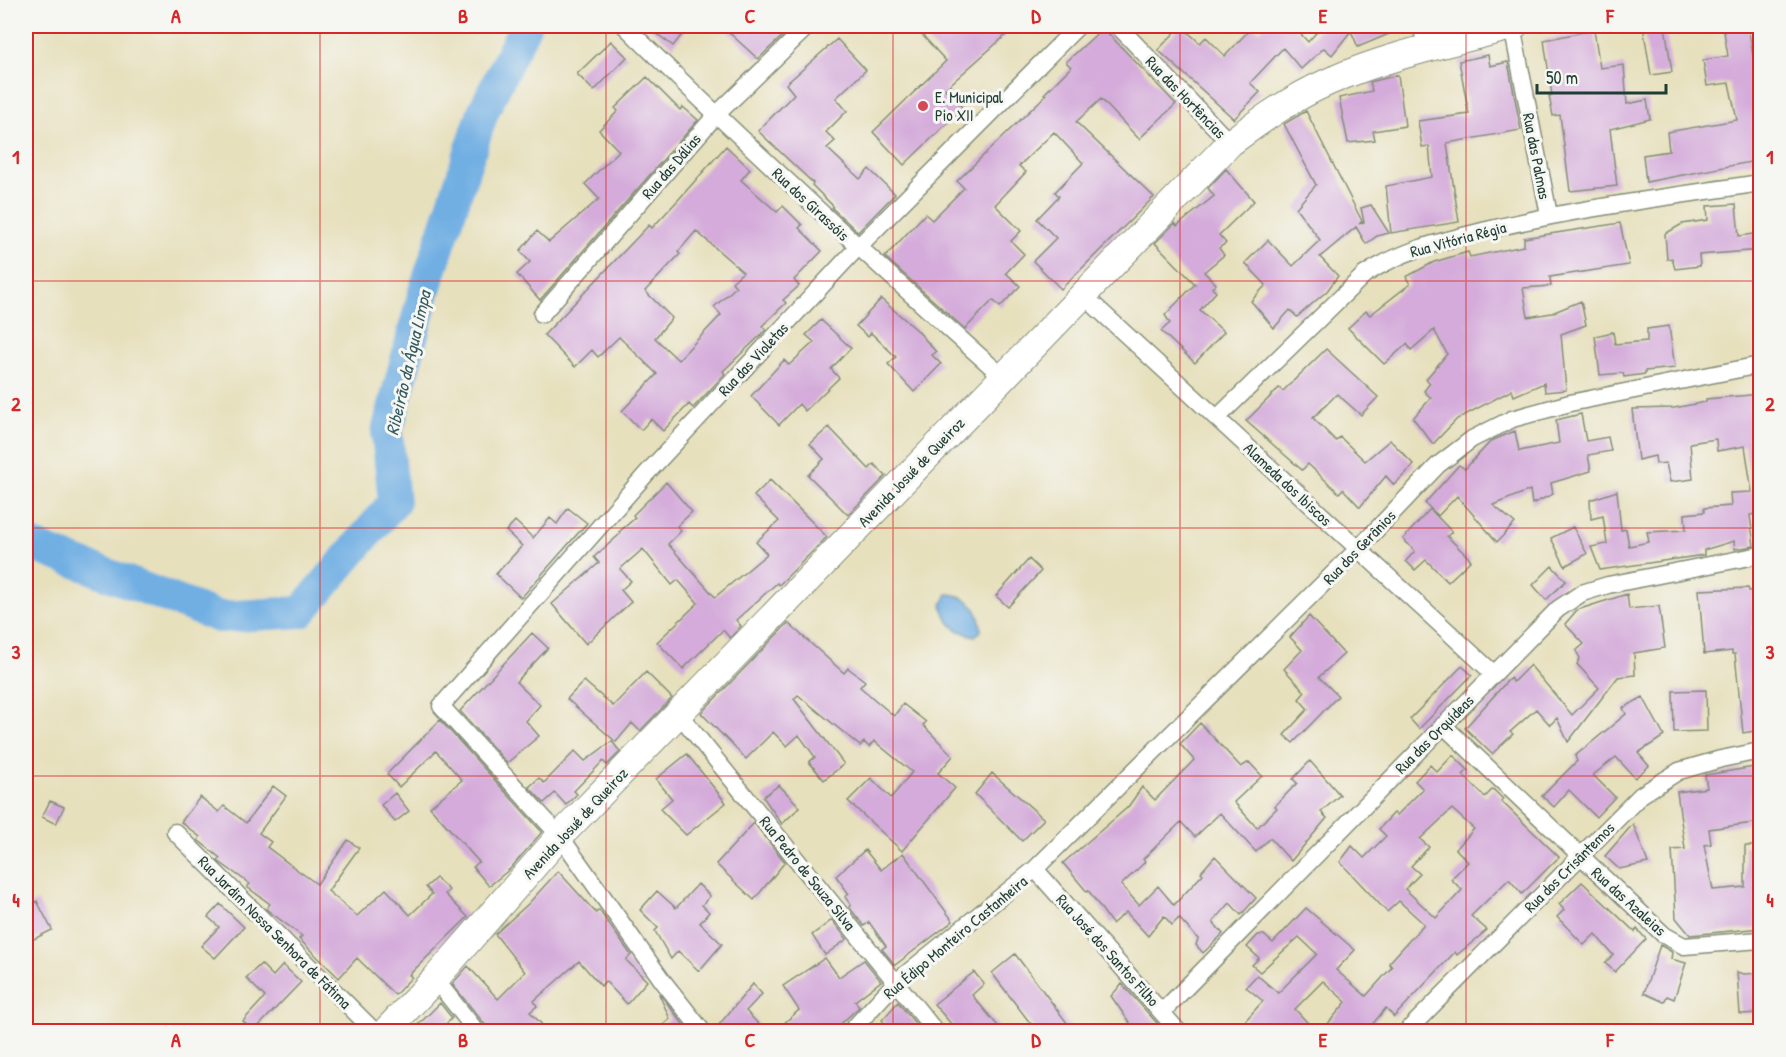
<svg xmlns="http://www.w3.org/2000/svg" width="1786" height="1057" font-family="'Patrick Hand',sans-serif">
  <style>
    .water { fill: #71afe3; stroke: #48768c; stroke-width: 1.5 }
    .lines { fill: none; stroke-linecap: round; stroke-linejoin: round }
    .river { stroke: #71afe3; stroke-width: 32 }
    .building { fill: #d4abda; fill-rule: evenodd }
    .street-casing { stroke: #838e78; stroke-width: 19 }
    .primary-casing { stroke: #838e78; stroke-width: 29 }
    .street { stroke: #fff; stroke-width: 16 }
    .primary { stroke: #fff; stroke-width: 27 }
    .grid { fill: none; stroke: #d62828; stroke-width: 1.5; stroke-opacity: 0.55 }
    .poi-dot { fill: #d1495b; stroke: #f6f6f2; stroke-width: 2 }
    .labels { text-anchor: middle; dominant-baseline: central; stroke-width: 6; stroke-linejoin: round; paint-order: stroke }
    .poi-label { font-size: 16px; fill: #1f3d34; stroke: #f6f6f2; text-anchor: start }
    .street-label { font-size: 16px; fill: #1f3d34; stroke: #f6f6f2 }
    .water-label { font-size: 18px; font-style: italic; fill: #345a60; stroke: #f6f6f2 }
    .neatline { fill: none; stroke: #d62828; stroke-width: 2 }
    .grid-label { font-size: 20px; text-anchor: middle; font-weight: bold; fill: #d62828 }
  </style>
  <rect width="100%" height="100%" fill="#f6f6f2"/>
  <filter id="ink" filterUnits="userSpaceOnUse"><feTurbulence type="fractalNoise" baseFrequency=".0167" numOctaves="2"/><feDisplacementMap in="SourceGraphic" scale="12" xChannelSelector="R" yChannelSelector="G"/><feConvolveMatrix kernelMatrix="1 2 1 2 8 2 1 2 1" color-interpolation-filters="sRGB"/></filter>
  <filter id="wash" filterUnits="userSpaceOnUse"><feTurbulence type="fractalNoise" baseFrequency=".008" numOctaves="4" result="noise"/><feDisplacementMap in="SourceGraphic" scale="24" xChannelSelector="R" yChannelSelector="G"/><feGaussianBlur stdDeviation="1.35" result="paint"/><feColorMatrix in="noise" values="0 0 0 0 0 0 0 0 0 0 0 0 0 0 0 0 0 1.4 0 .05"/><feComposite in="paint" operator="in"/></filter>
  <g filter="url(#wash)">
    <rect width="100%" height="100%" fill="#e7e0bd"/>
    <path class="water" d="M947,594c21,0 34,17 34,37l-6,5c-19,-4 -29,-12 -33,-31z"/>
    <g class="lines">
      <path class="river" d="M26,543l193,74 82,-5 93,-110 -7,-70 37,-140 59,-180 42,-86"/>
    </g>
    <g id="blocks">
      <path class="building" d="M647,26h42l-16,20z
        M722,26h71l-35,33z
        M914,26h102l-71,63 18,19 -59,57 -31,-33 73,-71z
        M1181,26l19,17 6,-6 19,19 28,-30 6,5 6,-5h28l15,16 14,-16h86l-50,21 -7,-16 -19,24 -8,-7 -23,21 -18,-21 -33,35 10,9 -26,27 -76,-69z
        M1643,26h22l7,46 -21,3z
        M1723,26h25l13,77v57l-115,22 -3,-27 26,-4 -2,-19 70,-12 -8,-37 -22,3 -4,-26 25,-4z
        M1103,28l73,76 -37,35 -38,-40 -25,23 78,75 -93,92 -28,-28 23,-23 -19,-19 22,-23 -4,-4 28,-29 -29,-31 -35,34 7,6 -31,33 26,26 -10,10 13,13 -18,19 14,13 -20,21 -7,-7 -28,29 -80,-72 40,-43 7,6 32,-32 -7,-7 89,-86 -2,-1 27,-27 -5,-5z
        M1594,30l6,38 24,-3 3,39 20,-4 3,19 -40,10 7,57 -47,5 -10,-76 -7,1 -4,-20h3l-8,-56z
        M837,39l29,31 -30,28 11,13 -21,21 9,9 -8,7 33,31 9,-10 26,25 -37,38 -26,-24 1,-2 -21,-21 1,-2 -55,-52 36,-37 -8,-10z
        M611,41l16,16 -33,34 -17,-17z
        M1488,55l2,11 18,-4 13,68 -74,13 12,79 -68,11 -5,-47 46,-9 -3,-31 -7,1 -4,-26 51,-7 -10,-53z
        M1398,75l7,51 -32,5 2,9 -27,3 -9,-45 33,-7 -2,-9z
        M647,77l33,33 3,-3 15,13 -158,180 -23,-26 13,-12 -10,-11 17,-20 12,11 50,-43 -14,-15 34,-33 -20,-21 19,-19 -3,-3z
        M1306,111l56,110 -3,3 5,-2 -3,-14 10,-3 18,28 -12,3 -11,8 -10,-17 -36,30 18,19 -11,15 -30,26 -7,-7 -16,18 -23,-27 15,-16 -21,-22 23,-23 25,26 27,-26 -24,-32 20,-23 -32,-61z
        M726,146l24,23 -9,11 36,32 6,-6 19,19 -3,3 23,23 -28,29 5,6 -16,14 3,3 -24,23 4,4 -43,41 2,3 -32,34 -4,-4 -26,27 -12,-12 -10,11 -19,-19 35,-37 -38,-37 -21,20 -6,-7 -17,17 -31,-32 105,-110 3,3 27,-29zM696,231l47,41 -11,10 4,5 -22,20 7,8 -43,45 -23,-22 17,-20 -27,-27 35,-37 -2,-2z
        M1226,169l28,32 -35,34 7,8 -7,5 5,7 -20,17 12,12 -4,4 4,4 -16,18 24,22 -29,31 -34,-32 9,-8 -5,-8 30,-31 -40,-41 20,-20 2,3 37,-30 -6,-8z
        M1736,204l3,32 22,-3v17l-62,5 1,11 -25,3 -3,-11 -5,1 -2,-25 17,-10 26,-4 -1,-14z
        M1620,223l9,42 -79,12 1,9 -28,2 5,29 24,-4 29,-12 5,24 -25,9 5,56 -21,2 -1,-9 -30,13 -2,-6 -55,29 -24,25 -20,-26 18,-20 -7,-7 6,-8 -4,-4 21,-25 -13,-24 -23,20 -4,-6 -23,20 -36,-36 18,-17 4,4 40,-31 -4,-7 28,-15 34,-10 2,5 54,-11v-8z
        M881,299l36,31 19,22 -4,3 9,9 -27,28 -26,-28 8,-7 -25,-24 -3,4 -12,-11z
        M821,320l30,28 -20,21 8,9 -34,33 -6,-7 -20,21 -28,-29 33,-36 5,5 25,-23 -8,-7z
        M1669,326l6,42 -30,3v3l-21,3 -1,-4 -23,2 -5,-39 18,-4 2,12 32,-3v-12z
        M1326,349l52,48 -17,18 -24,-21 -24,24 23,23 4,-4 25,24 25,-21 24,25 -20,20 -8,-9 -26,31 -17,-18 -4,4 -31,-29 -6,6 -56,-49 33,-33 4,3z
        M1761,394v119l-11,2 4,31 -19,3 -1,-8 -30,9v5l-104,15 -9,-23 16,-3 -4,-28 -12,3 -1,-19 27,-9 4,39 5,-1 3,17 20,-4 -2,-10 39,-2 -1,-16 19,-2v-4l27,-2 -1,-13 22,-1 -7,-46 -28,5 -1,-12 -26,4 3,36 -23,3 -4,-19 -10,1 -1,-8 -17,4 -6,-51 42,-1 32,-6v-3z
        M1581,414l5,27 22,-4 3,14 -23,4 3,16 -40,12 2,11 -21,10 -2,-14 -37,15 22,18 -18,19 -40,-46 -19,20 -13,-13 34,-38 6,4 26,-28 24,-10 4,20 40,-8 -3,-23z
        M829,427l40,42 5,-5 12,12 -38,39 -40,-40 16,-16 -14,-15z
        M770,480l57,57 -48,48 -2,-2 -41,37 5,6 -11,12 -7,-8 -40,39 -26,-27 41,-39 -20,-23 -6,5 -29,-36 -23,20 11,12 -10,9 10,12 -45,42 -34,-40 47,-41 -5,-6 26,-23 -1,-2 16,-14 -2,-3 33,-33 26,30 -15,14 4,5 -13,13 47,53 52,-43 -11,-12 23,-21 -25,-25z
        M568,508l19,15 -66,75 -25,-24 26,-28 -16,-15 9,-10 18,17 17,-20 7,6z
        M1430,509l22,23 -5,4 24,24 -23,22 -22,-22 -11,10 -9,-9 9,-10 -12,-12z
        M1573,527l14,27 -22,12 -14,-28z
        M1029,559l12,12 -33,36 -12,-11z
        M1552,566l14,15 -20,19 -13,-15z
        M1748,588l1,3 12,-1v34l-9,1 2,27 7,-1v79l-18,3 -8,-79h-3v-3l-28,3 -5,-64z
        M1627,594l2,15 30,-3 6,42 -31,5 1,22 -17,2 -50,65 -11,-24 -7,7 -14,-16 -26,23 3,2 -21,20 -27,-26 45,-50 3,4 17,-17 42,50 27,-27 -22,-24 3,-6 -4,-7 8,-7 -19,-20 12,-14z
        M1309,616l35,38 -25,23 19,19 -45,47 -9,-8 24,-26 -9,-10 6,-7 -21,-23 18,-19 -12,-13z
        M788,623l56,50 4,-5 17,13 -5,6 34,29 9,-12 23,18 -3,3 30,31 -15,17 17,15 -53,63 -54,-50 23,-23 20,20 21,-26 -38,-31 -5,6 -5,-5 -4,4 -62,-51 -4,4 50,65 -20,16 -15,-18 6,-5 -16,-22 -12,11 -14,-14 -27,27 -45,-46z
        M532,633l16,15 -32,34 24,23 -14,16 13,15 -32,27 -47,-52z
        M1462,666l10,9 -53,54 -9,-10z
        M646,672l26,26 -32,33 -8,-8 -16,19 -49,-43 17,-18 29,25z
        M1706,690l1,41 -33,1 -1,-41z
        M1643,697l21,39 -26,17 11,13 -14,12 -19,-21 -23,18 22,22 -19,20 -27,-27 -15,17 -12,-11 35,-35 -2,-5 51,-42 -3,-6z
        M440,720l102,112 -32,37 -21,17 -16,-19 6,-5 -49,-55 32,-27 -26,-29 -37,36 -12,-13z
        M1200,723l41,44 8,-5 13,14 -28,26 23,26 20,-20 -2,-2 22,-23 -4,-4 17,-18 30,34 -19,17 6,6 -36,43 -21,-23 -14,14 -36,-39 -25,24 -14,-15 -38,37 2,3 -24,23 18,20 19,-19 16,19 29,-31 -2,-2 14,-16 41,42 -15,17 -11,-12 -17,19 10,12 -20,19 -7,-8 2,-6 -19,-21 -7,7 -8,-9 -16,20 -22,-24 -14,12 -24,-34 -1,2 -24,-29 65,-56 14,-20 13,13 39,-40 -14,-16z
        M612,741l8,11 -13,13 -4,-4 -29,30 3,3 -11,11 -11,-12 -11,10 -15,-16 10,-9 5,5 31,-32 10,10z
        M687,754l39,49 -40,32 -26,-26 12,-10 -16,-20z
        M1453,755l15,15 -5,5 22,22 8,-8 10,10 -2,2 58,56 -37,37 -13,-15 -38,37 16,14 -30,25 -2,-3 -61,65 -8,-9 -20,24h-45l25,-30 -23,-21 -28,28 21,23h-81l28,-31 -17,-14 11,-12 21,18 39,-39 -18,-17 -39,35 -8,-7 7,-7 -12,-11 11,-12h6l9,8 33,-35 49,42 -19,20 30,26 26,-29 -3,-4 35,-39 -25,-23 -12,11 -47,-50 12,-16 12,12 22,-22 -7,-7 15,-16 3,2 26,-26 -8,-8 15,-16 7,7zM1452,809l22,20 -18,20 12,13 -17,17 11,11 -26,28 -31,-29 15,-15 -9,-8 18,-19 -9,-8z
        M1761,766v56l-52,7 2,15 -7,1 9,45 32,-3v-41h12l1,27h3v55l-71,7 -14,-17 -4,-68 13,-1 -8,-57 30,-4 -2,-13z
        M992,773l52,46 -22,22 -47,-47z
        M779,785l21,22 -18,17 -19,-27z
        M273,786l13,10 -27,37 12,9 -4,5 29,22 21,15 31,-44 11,8 -31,43 29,25 29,-27 24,26 22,-21 -6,-7 10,-9 13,12 -4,4 23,23 -59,58 3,2 -17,18 -38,-37 -18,20 -40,-39 3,-3 -36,-27 4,-5 -23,-17 3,-3 -32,-23 2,-3 -22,-18 2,-3 -19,-15 19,-25 19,15 5,-6 22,17z
        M395,793l14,18 -14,11 -14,-17z
        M50,801l14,6 -8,17 -14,-7z
        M754,823l31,39 -31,38 -38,-36z
        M1633,824l15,39 -29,6 -14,-13z
        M865,850l16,20 22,-17 50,68 -58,44 -13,-16 4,-3 -17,-24 -5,4 -15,-19 2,-2 -6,-8 4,-3 -13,-18z
        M558,871l38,42 3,-3 32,45 -5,5 21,21 -20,23 -22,-23 -4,5 -22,-25 -45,40 3,5 -7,6 19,20h-58l-39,-48 16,-18 30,33 27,-27 -30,-38 33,-30z
        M1582,882l53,50 2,-3 9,10 -31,33 -10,-9 8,-8 -18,-21 -11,11 -27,-28 7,-7 -5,-6z
        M698,884l12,12 -8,9 7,7 -9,11 22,21 -23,27 -21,-20 -7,8 -16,-28 3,-3 -18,-18 17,-19 19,17z
        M37,901l15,29 -26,13v-36z
        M220,904l24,23 -29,31 -14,-12 18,-19 -11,-10z
        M832,920l15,19 -22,16 -13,-20z
        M1660,945l12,7 -1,7 15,4 -12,36 -7,-3 -3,6 -20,-9z
        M1015,954l59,78h-37l-45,-59z
        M825,958l14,19 25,-17 17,21 -26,20 4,6 -27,25h-58l25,-22 -16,-24z
        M261,964l12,12 10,-11 18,17 -48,50 -10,-11 22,-24 -19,-19z
        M974,972l10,12 -12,11 31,37h-45l-24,-28z
        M1737,972l7,2 17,-1v40l-21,1z
        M753,984l9,10 -16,17 20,21h-53z
        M1122,984l25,28 18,20h-29l-25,-36z
        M659,994h1l29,38h-34l15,-13z
        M898,1002l24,30h-31l-9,-12z
        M440,1003l12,15 -14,14h-27z"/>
    </g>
  </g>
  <g filter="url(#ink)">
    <use href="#blocks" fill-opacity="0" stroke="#838e78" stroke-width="1.5"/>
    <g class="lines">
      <defs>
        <path id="street" d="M625,26c122,120 249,236 377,350
          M1118,26l112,117
          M1420,26l9,22
          M1512,26l37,189
          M1082,294l412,380
          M542,314l174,-199 92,-89
          M1217,418l147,-143c38,-25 78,-34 123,-45 90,-22 182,-33 273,-47
          M679,714l257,318
          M1443,725l221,210 20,11 76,-6
          M175,832l200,200
          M1035,869l144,163
          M435,979l42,53
          M1163,1011l395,-402 24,-16 26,-8 152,-30
          M703,1032l-41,-52 -102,-144 -119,-130 206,-233 211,-226 220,-221
          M850,1032l46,-50 139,-113 323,-320 80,-84 34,-26 40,-20 58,-16 190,-38
          M1406,1032l235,-237 38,-24 42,-12 39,-8"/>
        <path id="primary" d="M385,1032l50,-53 125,-143 670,-693c31,-23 62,-45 98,-61 58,-26 124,-40 186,-56"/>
      </defs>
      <use href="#street" class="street-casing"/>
      <use href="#primary" class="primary-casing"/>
      <use href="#street" class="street"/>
      <use href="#primary" class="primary"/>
    </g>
  </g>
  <path class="grid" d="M320,26v1006M606,26v1006M893,26v1006M1180,26v1006M1466,26v1006M26,281h1734M26,528h1734M26,776h1734"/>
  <circle class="poi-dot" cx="923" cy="106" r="6"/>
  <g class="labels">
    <g class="poi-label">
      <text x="935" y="97">E. Municipal<tspan x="935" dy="18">Pio XII</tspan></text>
    </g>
    <g class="street-label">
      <text transform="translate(1186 97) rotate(46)">Rua das Hortências</text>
      <text transform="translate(1537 156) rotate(79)">Rua das Palmas</text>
      <text transform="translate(671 166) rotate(-49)">Rua das Dálias</text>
      <text transform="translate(811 204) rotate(43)">Rua dos Girassóis</text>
      <text transform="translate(1458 239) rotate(-15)">Rua Vitória Régia</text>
      <text transform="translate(753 359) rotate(-47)">Rua das Violetas</text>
      <text transform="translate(911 472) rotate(-46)">Avenida Josué de Queiroz</text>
      <text transform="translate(1288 484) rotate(43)">Alameda dos Ibiscos</text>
      <text transform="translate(1359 547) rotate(-46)">Rua dos Gerânios</text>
      <text transform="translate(1434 734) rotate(-45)">Rua das Orquídeas</text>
      <text transform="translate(575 823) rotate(-47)">Avenida Josué de Queiroz</text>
      <text transform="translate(1569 867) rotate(-45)">Rua dos Crisântemos</text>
      <text transform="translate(808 873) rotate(51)">Rua Pedro de Souza Silva</text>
      <text transform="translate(1629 901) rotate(42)">Rua das Azaleias</text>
      <text transform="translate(275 932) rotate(45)">Rua Jardim Nossa Senhora de Fátima</text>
      <text transform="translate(955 937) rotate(-40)">Rua Édipo Monteiro Castanheira</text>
      <text transform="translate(1108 950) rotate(48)">Rua José dos Santos Filho</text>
    </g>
    <g class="water-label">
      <text transform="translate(408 363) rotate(-77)">Ribeirão da Água Limpa</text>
    </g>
  </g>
  <rect width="1786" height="1057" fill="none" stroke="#f6f6f2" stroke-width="66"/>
  <path d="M1537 84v9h129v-9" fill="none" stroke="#1f3d34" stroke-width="3"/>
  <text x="1546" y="84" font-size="18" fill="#1f3d34" stroke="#f6f6f2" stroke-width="4.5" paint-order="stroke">50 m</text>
  <rect x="33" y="33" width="1720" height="991" class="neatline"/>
  <g class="grid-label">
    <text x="176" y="23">A</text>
    <text x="463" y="23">B</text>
    <text x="750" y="23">C</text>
    <text x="1036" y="23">D</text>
    <text x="1323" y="23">E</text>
    <text x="1610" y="23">F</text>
    <text x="16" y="164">1</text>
    <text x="1770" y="164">1</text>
    <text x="16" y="411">2</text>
    <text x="1770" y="411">2</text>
    <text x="16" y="659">3</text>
    <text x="1770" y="659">3</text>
    <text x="16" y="907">4</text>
    <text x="1770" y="907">4</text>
    <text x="176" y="1047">A</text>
    <text x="463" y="1047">B</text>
    <text x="750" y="1047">C</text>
    <text x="1036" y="1047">D</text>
    <text x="1323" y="1047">E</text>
    <text x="1610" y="1047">F</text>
  </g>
</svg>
